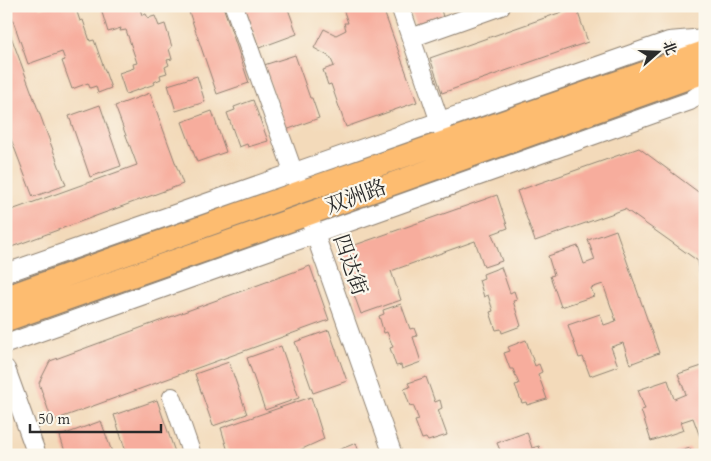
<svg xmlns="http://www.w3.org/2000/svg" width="711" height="461" font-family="Cardo,'Noto Serif SC',serif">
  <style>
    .building { fill: #f7ad9d }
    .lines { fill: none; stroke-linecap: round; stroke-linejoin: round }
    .minor-casing { stroke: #8f8272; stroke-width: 20 }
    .major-casing { stroke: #8f8272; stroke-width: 25 }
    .minor { stroke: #fff; stroke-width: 18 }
    .major { stroke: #fdbc70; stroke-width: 22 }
    .labels { text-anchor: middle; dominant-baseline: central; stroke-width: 4.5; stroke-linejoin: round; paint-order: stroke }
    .street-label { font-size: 21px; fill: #2b2b2b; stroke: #fbf7ec }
  </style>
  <rect width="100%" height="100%" fill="#fbf7ec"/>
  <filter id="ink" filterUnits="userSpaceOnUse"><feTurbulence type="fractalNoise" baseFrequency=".02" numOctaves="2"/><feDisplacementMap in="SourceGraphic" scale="10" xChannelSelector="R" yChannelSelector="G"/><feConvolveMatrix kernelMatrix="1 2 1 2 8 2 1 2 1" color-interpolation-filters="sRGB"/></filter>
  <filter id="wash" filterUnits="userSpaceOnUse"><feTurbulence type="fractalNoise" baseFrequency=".0096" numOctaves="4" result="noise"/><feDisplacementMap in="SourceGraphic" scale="20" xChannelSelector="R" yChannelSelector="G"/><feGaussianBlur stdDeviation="1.12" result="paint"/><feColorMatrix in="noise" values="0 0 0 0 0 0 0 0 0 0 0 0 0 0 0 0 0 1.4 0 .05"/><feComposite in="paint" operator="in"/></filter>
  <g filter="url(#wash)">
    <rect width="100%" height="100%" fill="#f3daba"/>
    <g id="blocks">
      <path class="building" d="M8,6h31l1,3 7,-3h28l5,15 3,-1 7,21 4,-1 17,48 -13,5 -2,-7 -6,2 -2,-5 -16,6 -10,-28 3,-1 -3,-8 -34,12z
        M100,6h27l1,2 6,-2 2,4 4,-1 2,6 4,-1 2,4 7,-2 4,10 6,-2 7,23 -3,2 3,10 -5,1 2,5 -4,2 2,6 -7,2 1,4 -7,3 1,2 -29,10 -7,-21 15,-5 -1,-4 4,-1 -11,-33 -6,1 1,-3 -13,4z
        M187,6h36l26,77 -32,11z
        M244,6h43l10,28 -38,14z
        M342,6h40l35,96 -71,25 -15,-43 -3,1 -5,-15 11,-4 -4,-9 -16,-9 10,-19 12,6 10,-5 -2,-7h4z
        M409,6h31l3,11 -27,9z
        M576,7l12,35 -146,51 -12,-35z
        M9,31l57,154 -33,12 -27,-71v-94z
        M295,55l15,43h2l7,20 -33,12 -22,-65z
        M197,76l8,26 -29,9 -8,-26z
        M150,93l33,91 -177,65v-37l131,-47 -22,-59z
        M253,100l15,41 -20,6 -1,-3 -8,3 -12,-34 8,-3 -1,-3z
        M100,105l21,61 -31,11 -21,-61z
        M212,111l14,41 -29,10 -15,-40z
        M639,148l66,49v114h-1l-6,-50 -73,-52 -90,32 -18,-50z
        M497,195l11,33 -16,6 10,27 -18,6 -9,-26 -84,30 10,29 -40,14 -23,-63z
        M616,230l43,123 -29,11 -7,-21 -12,4 7,19 -28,10 -7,-19 -4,1 -11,-33 32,-11 4,11 12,-4 -13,-37 -12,4 3,8 -33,11 -11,-31 4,-1 -6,-19 30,-10 6,18 11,-4 -7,-20z
        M310,266l19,54 -277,101 -13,-38 11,-22z
        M501,267l9,26 4,-2 3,9 -4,1 8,25 -19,7 -1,-4 -5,1 -6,-18 3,-1 -5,-16 -4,2 -5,-17 5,-2 -1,-4z
        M401,304l9,25 4,-1 3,8 -4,1 8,25 -19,7 -1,-4 -5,1 -6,-18 3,-1 -6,-15 -3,1 -5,-17 5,-2 -1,-4z
        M329,330l18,51 -34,12 -18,-51z
        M526,340l9,26 4,-2 3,8 -4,2 9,25 -20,6 -1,-3 -4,1 -7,-18 4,-1 -6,-15h-3l-6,-16 6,-2 -2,-4z
        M281,346l18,52 -34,12 -18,-52z
        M229,362l18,52 -34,12 -18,-52z
        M705,365v85l-12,-32 -12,4 3,8 -33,11 -10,-31 4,-1 -7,-19 30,-10 6,19 12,-5 -8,-20z
        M426,377l9,25 5,-2 2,8 -4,2 9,25 -19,6 -2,-3 -4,1 -7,-18 4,-1 -6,-15 -3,1 -6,-17 6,-2 -2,-4z
        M311,397l13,42 -35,16h-60l-8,-27z
        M157,400l19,55h-49l-13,-40z
        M101,421l12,34h-47l-6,-19z
        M527,432l5,16 7,-2 3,9h-40l-5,-12z
        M356,443l4,12h-22l-2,-4z
        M690,448l2,7h-19v-1z"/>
    </g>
  </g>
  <g filter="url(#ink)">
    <use href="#blocks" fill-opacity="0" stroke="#8f8272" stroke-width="1"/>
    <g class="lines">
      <defs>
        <path id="minor" d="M234,6l63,176
          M400,6l43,125
          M411,38l90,-32
          M311,223l82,232
          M6,273l663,-232 36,-3
          M6,344l684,-243 15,-11
          M6,369l31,86
          M172,397l20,58"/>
        <path id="major" d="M6,297l294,-105 405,-140
          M6,320l302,-106 397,-142"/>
      </defs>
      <use href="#minor" class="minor-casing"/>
      <use href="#major" class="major-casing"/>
      <use href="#minor" class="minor"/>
      <use href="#major" class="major"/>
    </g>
  </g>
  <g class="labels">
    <g class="street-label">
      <text transform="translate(356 197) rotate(-20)">双洲路</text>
      <text transform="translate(350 265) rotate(71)">四达街</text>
    </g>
  </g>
  <rect width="711" height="461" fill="none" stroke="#fbf7ec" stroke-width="25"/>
  <g transform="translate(658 52) rotate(70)" stroke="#fbf7ec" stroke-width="4" paint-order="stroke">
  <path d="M0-4L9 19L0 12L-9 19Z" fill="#2b2b2b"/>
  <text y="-8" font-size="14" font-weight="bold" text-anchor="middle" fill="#2b2b2b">北</text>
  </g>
  <path d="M30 424v8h131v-8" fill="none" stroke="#2b2b2b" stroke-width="2.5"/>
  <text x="38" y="424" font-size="15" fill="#2b2b2b" stroke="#fbf7ec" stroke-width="4" paint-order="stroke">50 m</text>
</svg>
